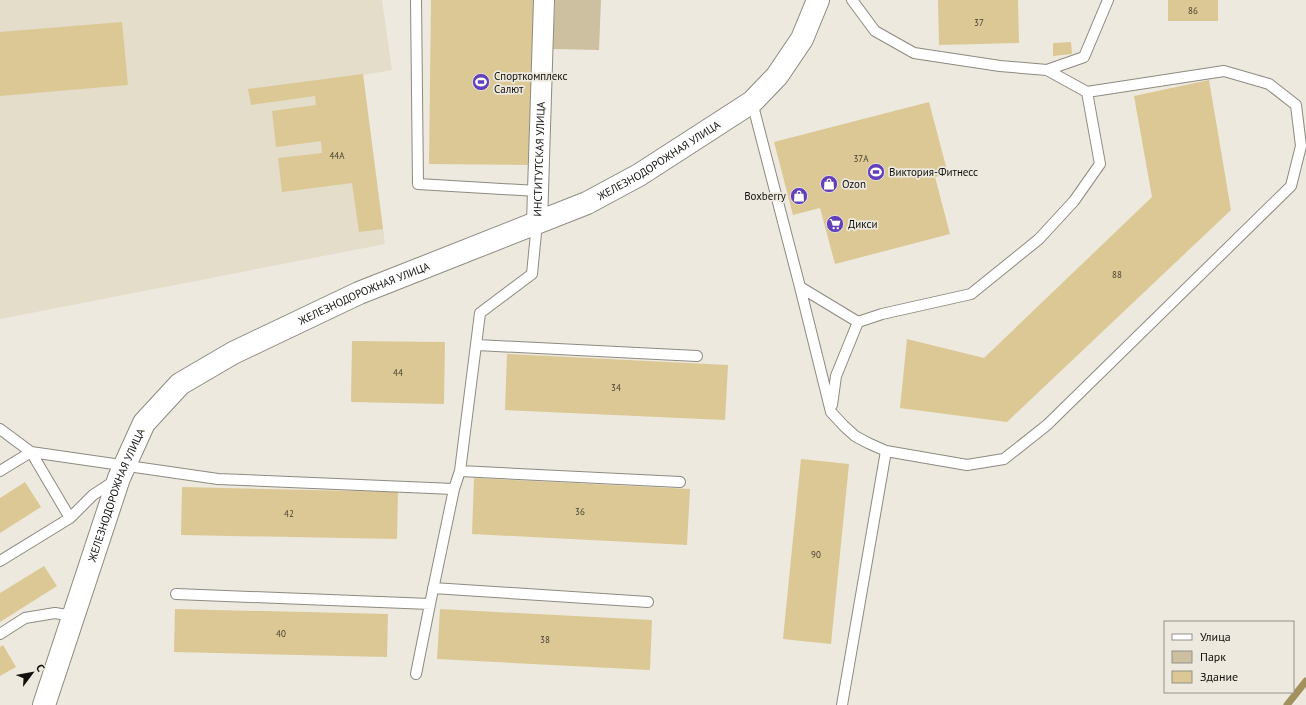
<svg xmlns="http://www.w3.org/2000/svg" width="1306" height="705" font-family="'PT Sans',sans-serif">
  <style>
    .built { fill: #e3ddca }
    .green { fill: #ccc0a0 }
    .lines { fill: none; stroke-linecap: round; stroke-linejoin: round }
    .stream { stroke: #a2905d; stroke-width: 7 }
    .building { fill: #dbc894 }
    .service-casing { stroke: #8e8a80; stroke-width: 12 }
    .minor-casing { stroke: #8e8a80; stroke-width: 22 }
    .tertiary-casing { stroke: #8e8a80; stroke-width: 24 }
    .service { stroke: #fff; stroke-width: 10 }
    .minor { stroke: #fff; stroke-width: 20 }
    .tertiary { stroke: #fff; stroke-width: 22 }
    .labels { text-anchor: middle; dominant-baseline: central; stroke-width: 3.5; stroke-linejoin: round; paint-order: stroke }
    .number-label { font-size: 9px; fill: #443e2e }
    .poi-label { font-size: 11px; fill: #11100c; stroke: #ede9de; text-anchor: start }
    .street-label { font-size: 11px; fill: #11100c; stroke: #ede9de }
  </style>
  <rect width="100%" height="100%" fill="#ede9de"/>
  <path class="built" d="M0,0h382l10,70 -29,5 22,169 -385,75z"/>
  <path class="green" d="M555,0h46l-2,50 -46,-1z"/>
  <g class="lines">
    <path class="stream" d="M1287,705l19,-24"/>
  </g>
  <path class="building" d="M431,0h103l-3,165 -102,-1z
    M938,0h80l1,43 -80,2z
    M1168,0h50v21h-50z
    M122,22l6,63 -128,11v-64z
    M1071,42l1,12 -19,2v-13z
    M363,74l20,155 -24,3 -7,-49 -70,9 -4,-34 44,-5 -1,-12 -45,6 -4,-36 44,-6 -1,-9 -64,9 -3,-16z
    M1209,80l22,130 -224,212 -107,-14 7,-69 77,19 168,-161 -18,-101z
    M929,102l19,72 -13,3 15,57 -115,30 -15,-56 -27,7 -19,-73z
    M352,341l93,1 -1,62 -93,-2z
    M507,354l221,11 -3,55 -220,-10z
    M801,459l48,5 -18,180 -48,-5z
    M474,478l216,11 -3,56 -215,-11z
    M25,482l16,25 -41,26v-35z
    M182,487l216,5 -1,47 -216,-4z
    M44,566l13,20 -57,36v-29z
    M175,609l213,5 -1,43 -213,-5z
    M440,609l212,11 -2,50 -213,-11z
    M3,645l13,22 -16,9v-29z"/>
  <g class="lines">
    <defs>
      <path id="service" d="M416,0l2,184 119,7
        M852,0l23,31 39,22 86,13 47,4 37,-13 24,-57
        M752,102l48,185 31,125 13,14 11,10 13,7 18,8 81,14 37,-6 43,-34 244,-239 10,-40 -5,-41 -27,-21 -45,-13 -137,21
        M800,287l58,35
        M477,345l220,11
        M832,405l4,-29 22,-54 24,-8 89,-20 68,-55 35,-38 26,-37 -13,-72 -40,-22
        M0,429l31,23 39,66
        M0,471l31,-19 187,27 236,10 6,-18 20,-158 52,-39 5,-51
        M460,471l220,11
        M0,561l70,-43 23,-23 23,-15
        M433,588l215,14
        M176,594l254,10 -14,70
        M430,604l24,-115
        M0,634l25,-16 30,-5 18,3
        M842,705l44,-254"/>
      <g id="minor">
        <path id="s1" d="M537,223l7,-223"/>
      </g>
      <g id="tertiary">
        <path id="s2" d="M44,705l75,-227 25,-55 36,-39 53,-31 126,-60 228,-90 52,-28 113,-73 25,-26 25,-37 16,-39"/>
      </g>
    </defs>
    <use href="#service" class="service-casing"/>
    <use href="#minor" class="minor-casing"/>
    <use href="#tertiary" class="tertiary-casing"/>
    <use href="#service" class="service"/>
    <use href="#minor" class="minor"/>
    <use href="#tertiary" class="tertiary"/>
  </g>
  <defs>
    <symbol id="stadium-disc" viewBox="-11 -11 22 22"><circle r="9.5" fill="#6140b9" stroke="#ede9de"/><path d="M0-5a6.5 5 0 1 0 0 10a6.5 5 0 1 0 0-10ZM-3.5-1.8h7v3.6h-7Z" fill="#fff"/></symbol>
    <symbol id="shop-disc" viewBox="-11 -11 22 22"><circle r="9.5" fill="#6140b9" stroke="#ede9de"/><path d="M-5-2.5h2.3a2.7 3.5 0 0 1 5.4 0H5L5.5 6h-11ZM-1.5-2.5h3a1.5 2.3 0 0 0-3 0Z" fill="#fff"/></symbol>
    <symbol id="supermarket-disc" viewBox="-11 -11 22 22"><circle r="9.5" fill="#6140b9" stroke="#ede9de"/><path d="M-6-5.5h2.5l.6 2H6L4.5 2H-2.5L-4.4-4H-6ZM-1.5 3.2a1.3 1.3 0 1 0 .1 0ZM3 3.2a1.3 1.3 0 1 0 .1 0Z" fill="#fff"/></symbol>
  </defs>
  <g fill-rule="evenodd">
    <use href="#stadium-disc" x="471" y="72" width="20" height="20"/>
    <use href="#stadium-disc" x="866" y="162" width="20" height="20"/>
    <use href="#shop-disc" x="819" y="174" width="20" height="20"/>
    <use href="#shop-disc" x="789" y="186" width="20" height="20"/>
    <use href="#supermarket-disc" x="825" y="214" width="20" height="20"/>
  </g>
  <g class="labels">
    <g class="number-label">
      <text x="1193" y="10">86</text>
      <text x="979" y="22">37</text>
      <text x="337" y="155">44А</text>
      <text x="861" y="158">37А</text>
      <text x="1117" y="274">88</text>
      <text x="398" y="372">44</text>
      <text x="616" y="387">34</text>
      <text x="580" y="511">36</text>
      <text x="289" y="513">42</text>
      <text x="816" y="554">90</text>
      <text x="281" y="633">40</text>
      <text x="545" y="639">38</text>
    </g>
    <g class="poi-label">
      <text x="494" y="76">Спорткомплекс<tspan x="494" dy="13">Салют</tspan></text>
      <text x="889" y="172">Виктория-Фитнесс</text>
      <text x="842" y="184">Ozon</text>
      <text x="786" y="196" text-anchor="end">Boxberry</text>
      <text x="848" y="224">Дикси</text>
    </g>
    <g class="street-label">
      <text stroke="none"><textPath href="#s1" startOffset="64">ИНСТИТУТСКАЯ УЛИЦА</textPath></text>
      <text stroke="none"><textPath href="#s2" startOffset="882">ЖЕЛЕЗНОДОРОЖНАЯ УЛИЦА</textPath></text>
      <text stroke="none"><textPath href="#s2" startOffset="558">ЖЕЛЕЗНОДОРОЖНАЯ УЛИЦА</textPath></text>
      <text stroke="none"><textPath href="#s2" startOffset="222">ЖЕЛЕЗНОДОРОЖНАЯ УЛИЦА</textPath></text>
    </g>
  </g>
  <rect x="1164" y="621" width="130" height="72" fill="#ede9de" stroke="#95928a"/>
  <rect x="1172" y="634" width="20" height="6" fill="#ffffff" stroke="#95928a"/>
  <text x="1200" y="641" font-size="12" fill="#11100c">Улица</text>
  <rect x="1172" y="651" width="20" height="12" fill="#ccc0a0" stroke="#95928a"/>
  <text x="1200" y="661" font-size="12" fill="#11100c">Парк</text>
  <rect x="1172" y="671" width="20" height="12" fill="#dbc894" stroke="#95928a"/>
  <text x="1200" y="681" font-size="12" fill="#11100c">Здание</text>
  <g transform="translate(32 673) rotate(58)" stroke="#ede9de" stroke-width="3" paint-order="stroke">
  <path d="M0-3L7 15L0 10L-7 15Z" fill="#11100c"/>
  <text y="-6" font-size="11" font-weight="bold" text-anchor="middle" fill="#11100c">С</text>
  </g>
</svg>
